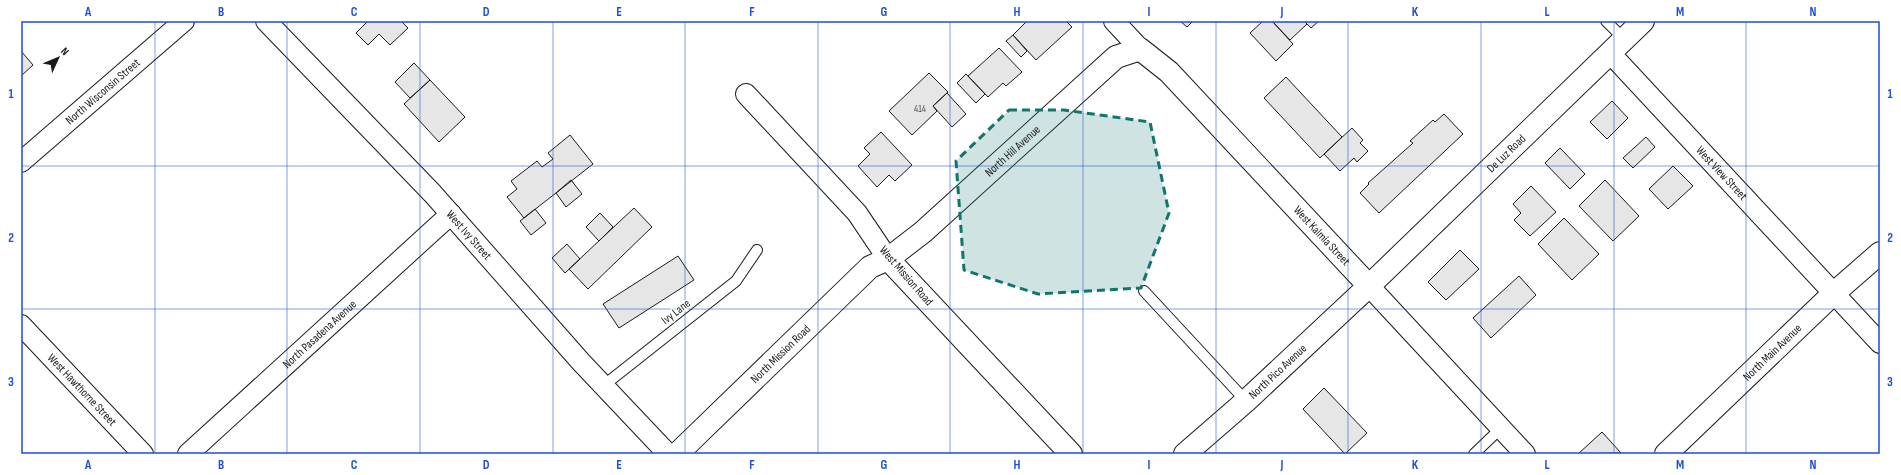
<svg xmlns="http://www.w3.org/2000/svg" width="1901" height="475" font-family="'Sofia Sans Condensed',sans-serif">
  <style>
    .building { fill: #e6e6e6; stroke: #1a1a1a }
    .lines { fill: none; stroke-linecap: round; stroke-linejoin: round }
    .lane-casing { stroke: #1a1a1a; stroke-width: 12 }
    .street-casing { stroke: #1a1a1a; stroke-width: 22 }
    .secondary-casing { stroke: #1a1a1a; stroke-width: 24 }
    .primary-casing { stroke: #1a1a1a; stroke-width: 24 }
    .lane { stroke: #fff; stroke-width: 10 }
    .street { stroke: #fff; stroke-width: 20 }
    .secondary { stroke: #fff; stroke-width: 22 }
    .primary { stroke: #fff; stroke-width: 22 }
    .marked { fill: #0f766e; fill-opacity: 0.2; stroke: #0f766e; stroke-width: 3; stroke-dasharray: 8 5; stroke-linejoin: round }
    .grid { fill: none; stroke: #1d4ed8; stroke-width: 1; stroke-opacity: 0.55 }
    .labels { text-anchor: middle; dominant-baseline: central; stroke-width: 3; stroke-linejoin: round; paint-order: stroke }
    .number-label { font-size: 10px; fill: #4d4d4d }
    .street-label { font-size: 12px; fill: #1a1a1a; stroke: #fff }
    .neatline { fill: none; stroke: #1d4ed8; stroke-width: 1.5 }
    .grid-label { font-size: 13px; text-anchor: middle; font-weight: bold; fill: #1d4ed8 }
  </style>
  <rect width="100%" height="100%" fill="#fff"/>
  <path class="building" d="M368,21h33l7,7 -18,17 -11,-11 -11,11 -12,-12z
    M1027,21h39l6,6 -36,33 -23,-25z
    M1180,21h13l-6,6z
    M1263,21h9l21,23 -17,17 -26,-28z
    M1272,21h32l3,3 -17,16z
    M1304,21h15l-8,7z
    M1013,35l14,16 -6,6 -15,-16z
    M999,48l23,24 -16,14 -3,-3 -15,14 -20,-21z
    M21,51l12,14 -12,11z
    M414,63l16,17 -20,18 -15,-16z
    M929,73l19,19 -15,14 4,5 -25,24 -23,-24z
    M966,74l19,20 -9,9 -19,-20z
    M1286,77l56,60 -22,21 -56,-60z
    M430,80l35,37 -26,25 -35,-38z
    M947,93l19,21 -14,13 -19,-21z
    M1612,101l16,17 -21,21 -17,-17z
    M1444,114l19,20 -84,79 -19,-20 9,-9 -1,-1 45,-40 -3,-2 23,-21 2,2z
    M1352,128l11,12 -3,3 8,8 -11,11 -3,-4 -14,13 -16,-17z
    M881,132l31,33 -17,16 -6,-6 -12,12 -19,-21 12,-12 -6,-6z
    M570,135l23,29 -69,54 -17,-21 10,-8 -6,-8 26,-20 5,6 11,-8 -5,-6z
    M1646,137l9,10 -22,21 -10,-10z
    M1560,148l25,26 -15,15 -25,-26z
    M1673,166l20,20 -25,23 -19,-20z
    M571,180l11,14 -16,13 -10,-14z
    M1605,180l34,36 -26,25 -34,-35z
    M1531,186l25,26 -26,24 -16,-16 7,-7 -8,-9z
    M634,208l18,19 -64,62 -19,-20z
    M535,209l11,14 -15,12 -11,-14z
    M600,213l13,14 -14,14 -13,-14z
    M1564,218l35,36 -27,26 -34,-36z
    M567,244l13,15 -15,14 -13,-15z
    M1460,250l19,19 -33,31 -18,-18z
    M678,256l16,24 -75,48 -16,-24z
    M1519,276l17,19 -45,43 -18,-20z
    M1324,388l43,45 -22,21 -42,-45z
    M1602,432l19,21 -43,1z"/>
  <g class="lines">
    <defs>
      <path id="lane" d="M1606,21l18,18
        M1144,291l102,110
        M603,386l133,-105 21,-31
        M1474,454l27,-26"/>
      <g id="street">
        <path id="s1" d="M266,21l167,173 148,168 87,92"/>
        <path d="M1114,21l26,28"/>
        <path id="s2" d="M1610,53l270,290"/>
        <path d="M746,94l111,119 31,46"/>
        <path id="s3" d="M21,162l163,-141"/>
        <path d="M1369,286l156,168"/>
        <path id="s4" d="M21,325l122,129"/>
        <path id="s5" d="M188,454l263,-240"/>
      </g>
      <g id="secondary">
        <path id="s6" d="M888,259l35,-27 193,-175 24,-8 29,23 200,214"/>
        <path id="s7" d="M1185,454l61,-53 123,-115 274,-265"/>
        <path id="s8" d="M1666,454l167,-160 47,-41"/>
      </g>
      <g id="primary">
        <path id="s9" d="M677,454l193,-187 18,-8 183,195"/>
      </g>
    </defs>
    <use href="#lane" class="lane-casing"/>
    <use href="#street" class="street-casing"/>
    <use href="#secondary" class="secondary-casing"/>
    <use href="#primary" class="primary-casing"/>
    <use href="#lane" class="lane"/>
    <use href="#street" class="street"/>
    <use href="#secondary" class="secondary"/>
    <use href="#primary" class="primary"/>
  </g>
  <path class="marked" d="M1009,110h55l86,12 19,91 -28,75 -103,6 -74,-24 -8,-109z"/>
  <path class="grid" d="M155,21v433M287,21v433M420,21v433M553,21v433M685,21v433M818,21v433M950,21v433M1083,21v433M1216,21v433M1348,21v433M1481,21v433M1614,21v433M1746,21v433M21,166h1859M21,309h1859"/>
  <g class="labels">
    <g class="number-label">
      <text x="920" y="109">414</text>
    </g>
    <g class="street-label">
      <text stroke="none"><textPath href="#s3" startOffset="108">North Wisconsin Street</textPath></text>
      <text stroke="none"><textPath href="#s6" startOffset="165">North Hill Avenue</textPath></text>
      <text stroke="none"><textPath href="#s7" startOffset="440">De Luz Road</textPath></text>
      <text stroke="none"><textPath href="#s2" startOffset="164">West View Street</textPath></text>
      <text stroke="none"><textPath href="#s1" startOffset="295">West Ivy Street</textPath></text>
      <text stroke="none"><textPath href="#s6" startOffset="591">West Kalmia Street</textPath></text>
      <text transform="translate(906 276) rotate(49)">West Mission Road</text>
      <text transform="translate(676 312) rotate(-38)">Ivy Lane</text>
      <text stroke="none"><textPath href="#s5" startOffset="178">North Pasadena Avenue</textPath></text>
      <text stroke="none"><textPath href="#s8" startOffset="147">North Main Avenue</textPath></text>
      <text stroke="none"><textPath href="#s9" startOffset="144">North Mission Road</textPath></text>
      <text stroke="none"><textPath href="#s7" startOffset="124">North Pico Avenue</textPath></text>
      <text stroke="none"><textPath href="#s4" startOffset="89">West Hawthorne Street</textPath></text>
    </g>
  </g>
  <rect width="1901" height="475" fill="none" stroke="#ffffff" stroke-width="44"/>
  <g transform="translate(58 58) rotate(46)" stroke="#ffffff" stroke-width="3" paint-order="stroke">
  <path d="M0-3L7 15L0 10L-7 15Z" fill="#1a1a1a"/>
  <text y="-6" font-size="11" font-weight="bold" text-anchor="middle" fill="#1a1a1a">N</text>
  </g>
  <rect x="22" y="22" width="1857" height="431" class="neatline"/>
  <g class="grid-label">
    <text x="88" y="16">A</text>
    <text x="221" y="16">B</text>
    <text x="354" y="16">C</text>
    <text x="486" y="16">D</text>
    <text x="619" y="16">E</text>
    <text x="752" y="16">F</text>
    <text x="884" y="16">G</text>
    <text x="1017" y="16">H</text>
    <text x="1149" y="16">I</text>
    <text x="1282" y="16">J</text>
    <text x="1415" y="16">K</text>
    <text x="1547" y="16">L</text>
    <text x="1680" y="16">M</text>
    <text x="1813" y="16">N</text>
    <text x="11" y="98">1</text>
    <text x="1890" y="98">1</text>
    <text x="11" y="242">2</text>
    <text x="1890" y="242">2</text>
    <text x="11" y="386">3</text>
    <text x="1890" y="386">3</text>
    <text x="88" y="469">A</text>
    <text x="221" y="469">B</text>
    <text x="354" y="469">C</text>
    <text x="486" y="469">D</text>
    <text x="619" y="469">E</text>
    <text x="752" y="469">F</text>
    <text x="884" y="469">G</text>
    <text x="1017" y="469">H</text>
    <text x="1149" y="469">I</text>
    <text x="1282" y="469">J</text>
    <text x="1415" y="469">K</text>
    <text x="1547" y="469">L</text>
    <text x="1680" y="469">M</text>
    <text x="1813" y="469">N</text>
  </g>
</svg>
